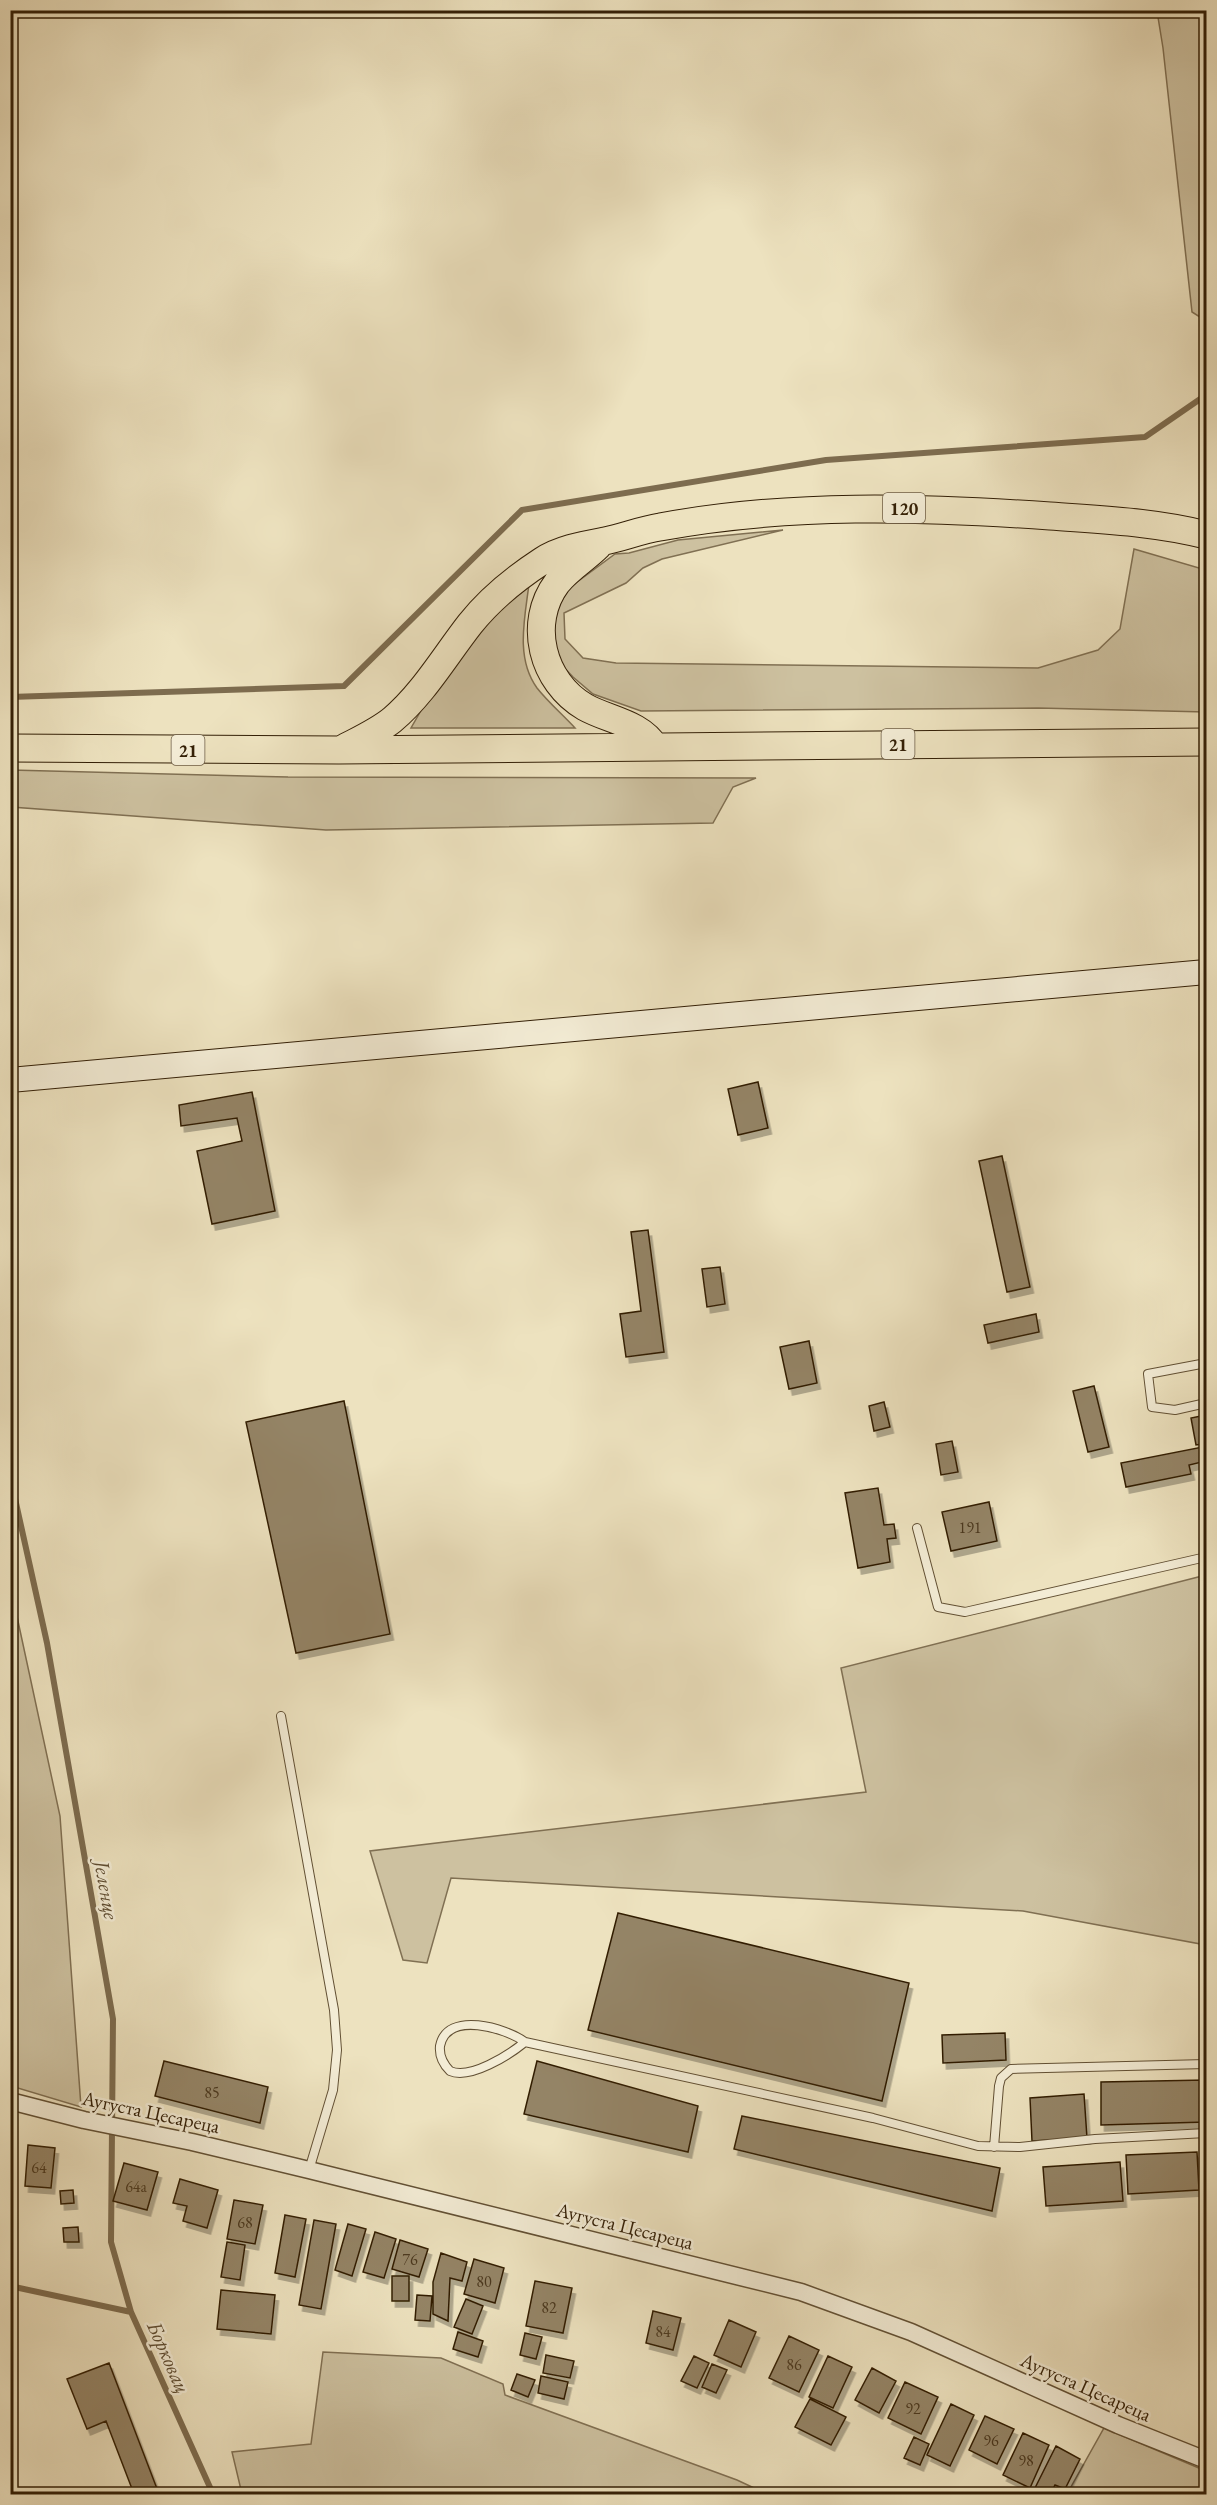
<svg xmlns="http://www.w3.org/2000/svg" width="1217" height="2505" font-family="'EB Garamond',serif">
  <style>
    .green { fill: #cdc1a0; stroke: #807053; stroke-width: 1.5 }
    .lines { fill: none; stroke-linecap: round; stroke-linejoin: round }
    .stream { stroke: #7d6c4f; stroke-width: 6 }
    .building { fill: #948466; stroke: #331f06; stroke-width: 1.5; filter: url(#shadow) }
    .service-casing { stroke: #625034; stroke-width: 10 }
    .minor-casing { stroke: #625034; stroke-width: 19 }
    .secondary-casing { stroke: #331f06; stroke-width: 26 }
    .primary-casing { stroke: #331f06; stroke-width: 29 }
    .service { stroke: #f3ecd5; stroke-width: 8 }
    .minor { stroke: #f3ecd5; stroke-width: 16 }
    .secondary { stroke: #f3ecd5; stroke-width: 24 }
    .primary { stroke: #ede2bf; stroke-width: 27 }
    .labels { text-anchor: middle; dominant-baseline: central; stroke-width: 5; stroke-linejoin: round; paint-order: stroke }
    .number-label { font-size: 16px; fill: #4b381e }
    .shield { fill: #f3ecd5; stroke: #6d5c44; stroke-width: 1.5 }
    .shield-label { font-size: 18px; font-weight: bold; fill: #331f06 }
    .street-label { font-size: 20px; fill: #331f06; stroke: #f3ecd5 }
    .water-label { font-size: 21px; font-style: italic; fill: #5e4c31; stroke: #f3ecd5 }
  </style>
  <defs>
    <filter id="shadow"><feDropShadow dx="3.5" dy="6" stdDeviation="0" flood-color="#0004"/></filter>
  </defs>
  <rect width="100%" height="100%" fill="#ede2bf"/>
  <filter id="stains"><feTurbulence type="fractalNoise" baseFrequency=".00333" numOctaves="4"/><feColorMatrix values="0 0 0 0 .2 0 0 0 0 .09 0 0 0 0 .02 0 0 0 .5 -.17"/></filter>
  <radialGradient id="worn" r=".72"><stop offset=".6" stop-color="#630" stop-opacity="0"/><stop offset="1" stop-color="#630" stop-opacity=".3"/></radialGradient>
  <path class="green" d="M1157,11h45l4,20v290l-14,-9 -29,-264z
    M783,530l-121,29 -19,9 -17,15 -62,30 1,26 18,19 33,5 422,5 60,-18 22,-21 14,-80 72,21v142l-168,-4 -397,3 -48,-17 -20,-17 -16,-17 -9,-35 21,-37 46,-34 14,-1 49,-13z
    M529,584c-4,33 -14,74 8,104 11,14 26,27 38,40h-164l35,-61 63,-68z
    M10,770l278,7 468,1 -23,9 -20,36 -387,7 -315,-23z
    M1206,1575v370l-183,-34 -572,-33 -24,85 -24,-3 -33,-109 496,-59 -25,-124z
    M10,1584l50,232 21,291 -70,-21z
    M323,2352l118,6 62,26 2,11 232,85 30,14h-525l-10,-42 79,-8z
    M1104,2428l102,43v23h-139z"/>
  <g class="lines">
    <path class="stream" d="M10,697l334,-11 178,-176 304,-50 319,-23 61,-42
      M10,1476l37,167 66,376 -2,223 20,70
      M10,2286l121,26 82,182"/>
  </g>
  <path class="building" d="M758,1082l10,46 -30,7 -10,-46z
    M252,1092l23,119 -63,13 -15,-73 45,-10 -5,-23 -56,8 -2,-21z
    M1002,1156l28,131 -23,5 -28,-131z
    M648,1230l16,122 -38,5 -6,-43 21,-3 -10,-79z
    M720,1267l5,37 -18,3 -5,-38z
    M1036,1314l3,18 -51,11 -4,-18z
    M809,1341l8,42 -28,6 -9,-42z
    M1094,1386l15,61 -21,5 -15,-61z
    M344,1401l46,233 -94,19 -50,-231z
    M884,1402l6,25 -16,4 -5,-25z
    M1206,1415v46l-17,4 2,9 -65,13 -5,-24 82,-16 -1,-3 -6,1 -5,-27z
    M952,1441l6,31 -17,3 -5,-31z
    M878,1488l6,37 10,-1 2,14 -9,1 3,23 -32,6 -13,-75z
    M989,1502l8,39 -46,10 -9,-39z
    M618,1913l291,70 -27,118 -294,-71z
    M1005,2033l1,27 -63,3 -1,-28z
    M164,2061l104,26 -8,36 -105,-27z
    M537,2061l161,45 -10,46 -164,-38z
    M1206,2080v42l-105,3v-43z
    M1084,2094l3,44 -55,3 -2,-43z
    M742,2116l258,52 -8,43 -258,-62z
    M28,2145l27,3 -4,40 -26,-2z
    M1197,2152l2,38 -71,4 -2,-39z
    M1120,2162l3,39 -77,5 -3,-39z
    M124,2163l34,9 -11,38 -34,-9z
    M180,2179l38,11 -11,38 -24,-7 4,-15 -14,-3z
    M73,2190l1,13 -13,1 -1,-13z
    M234,2200l29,5 -8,39 -28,-5z
    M285,2215l21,4 -11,58 -20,-4z
    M314,2220l22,4 -15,85 -22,-4z
    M348,2224l18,5 -14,47 -17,-6z
    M78,2227l1,15h-15l-1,-14z
    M375,2232l21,7 -12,39 -21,-6z
    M400,2240l28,9 -9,28 -27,-8z
    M227,2242l18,3 -5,35 -19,-3z
    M441,2253l26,9 -5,19 -12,-3 -2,43 -15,-7v-32z
    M474,2259l30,9 -9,35 -31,-9z
    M392,2276h17v25h-17z
    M535,2281l37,7 -9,45 -37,-7z
    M221,2290l54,5 -4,39 -54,-5z
    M417,2295l15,1 -2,25 -15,-1z
    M466,2299l17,7 -11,28 -18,-7z
    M653,2311l28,7 -8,32 -27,-7z
    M729,2320l27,12 -15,35 -27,-12z
    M458,2332l25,9 -5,16 -25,-8z
    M525,2333l17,4 -6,22 -16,-4z
    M789,2336l30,14 -20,42 -30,-14z
    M546,2355l28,6 -4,17 -27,-5z
    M694,2356l15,7 -12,25 -16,-7z
    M828,2356l24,11 -19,41 -24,-11z
    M109,2363l50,131h-25l-28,-73 -19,8 -20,-50z
    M712,2364l15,6 -11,23 -14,-6z
    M872,2368l24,13 -17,32 -24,-13z
    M517,2374l18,6 -7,17 -17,-7z
    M541,2376l27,6 -4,17 -26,-6z
    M905,2382l33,15 -17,37 -33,-16z
    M810,2399l36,18 -15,28 -36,-18z
    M951,2404l23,11 -24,51 -23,-11z
    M985,2416l29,13 -17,35 -28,-14z
    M1023,2433l26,12 -19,43 -27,-13z
    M914,2437l15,7 -9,21 -16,-7z
    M1056,2446l24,13 -15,30 -10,-4 -5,9h-18z"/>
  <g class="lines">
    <defs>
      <path id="service" d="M1206,1363l-58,11 4,33 23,3 31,-7
        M917,1528l21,79 27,5 241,-55
        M281,1716l53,294 3,40 -4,40 -24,80
        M525,2042c-16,13 -55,38 -75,29 -7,-7 -11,-15 -10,-25 7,-36 66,-18 85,-4l348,76 105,28 42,1 75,-8 111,-6
        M994,2147l5,-61 2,-8 10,-9 195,-5"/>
      <path id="minor" d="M10,2101l74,19 108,22 117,28 492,122 110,40 207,93 88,35"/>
      <path id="secondary" d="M10,1080l1196,-108"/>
      <path id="primary" d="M598,546c-13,13 -29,22 -41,37 -30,40 -15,99 28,124 23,13 56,16 70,40
        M10,748l329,2 867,-8
        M342,749c17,-9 35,-17 50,-29 31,-26 53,-64 78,-96 20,-25 46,-46 72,-63 18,-12 42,-16 63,-20 19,-4 36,-11 55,-14 130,-24 260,-20 390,-11 52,4 106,6 156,19"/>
    </defs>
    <use href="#service" class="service-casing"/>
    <use href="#minor" class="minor-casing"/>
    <use href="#secondary" class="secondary-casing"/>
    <use href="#primary" class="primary-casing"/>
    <use href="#service" class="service"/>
    <use href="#minor" class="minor"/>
    <use href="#secondary" class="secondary"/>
    <use href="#primary" class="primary"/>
  </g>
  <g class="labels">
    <g class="number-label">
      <text x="970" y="1527">191</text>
      <text x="212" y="2092">85</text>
      <text x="39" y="2167">64</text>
      <text x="136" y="2186">64a</text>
      <text x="245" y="2222">68</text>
      <text x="410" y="2259">76</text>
      <text x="484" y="2281">80</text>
      <text x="549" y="2307">82</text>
      <text x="663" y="2331">84</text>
      <text x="794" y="2364">86</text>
      <text x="913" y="2408">92</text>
      <text x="991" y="2440">96</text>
      <text x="1026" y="2460">98</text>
    </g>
    <g class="shield">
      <rect x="883" y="493" width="42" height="30" rx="4.5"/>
      <rect x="881.5" y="729" width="33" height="30" rx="4.5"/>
      <rect x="171.5" y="735" width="33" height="30" rx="4.5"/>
    </g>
    <g class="shield-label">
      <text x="904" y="508">120</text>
      <text x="898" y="744">21</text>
      <text x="188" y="750">21</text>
    </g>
    <g class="street-label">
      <text transform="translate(151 2112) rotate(12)">Аугуста Цесареца</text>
      <text transform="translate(625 2226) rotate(14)">Аугуста Цесареца</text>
      <text transform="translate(1086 2387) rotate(24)">Аугуста Цесареца</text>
    </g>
    <g class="water-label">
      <text transform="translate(107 1890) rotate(80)">Јеленце</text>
      <text transform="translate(169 2357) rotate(66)">Борковац</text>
    </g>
  </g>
  <rect width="1217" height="2505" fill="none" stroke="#ede2bf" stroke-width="36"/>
  <rect x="12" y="12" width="1193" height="2481" fill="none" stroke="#331f06" stroke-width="3"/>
  <rect x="18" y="18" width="1181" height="2469" fill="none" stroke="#331f06" stroke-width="1.5"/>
  <rect width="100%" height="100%" filter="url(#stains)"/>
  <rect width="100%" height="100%" fill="url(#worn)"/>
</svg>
